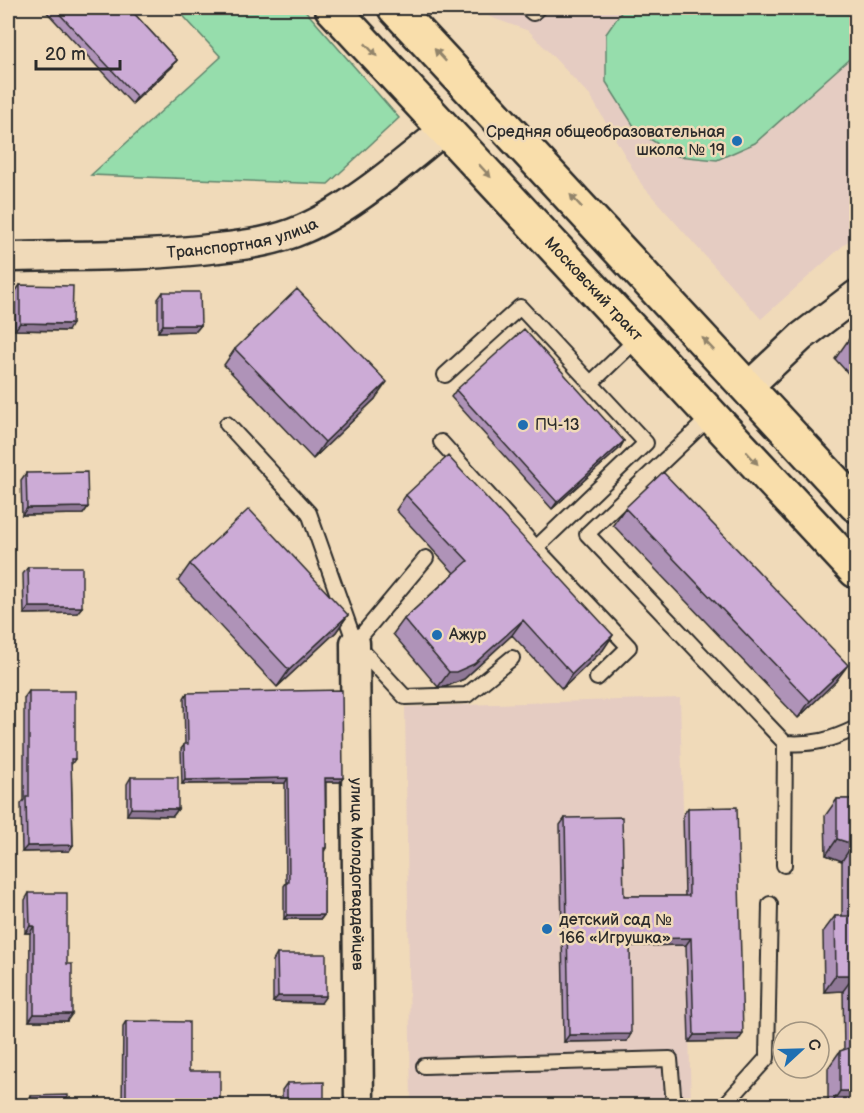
<svg xmlns="http://www.w3.org/2000/svg" width="864" height="1113" font-family="'Balsamiq Sans',sans-serif">
  <style>
    .built { fill: #e5ccc2 }
    .green { fill: #96ddac; stroke: #60846c; stroke-width: 1.5 }
    .lines { fill: none; stroke-linecap: round; stroke-linejoin: round }
    .lane-casing { stroke: #2b2b2b; stroke-width: 18 }
    .street-casing { stroke: #2b2b2b; stroke-width: 33 }
    .primary-casing { stroke: #2b2b2b; stroke-width: 38 }
    .lane { stroke: #f0dab9; stroke-width: 14 }
    .street { stroke: #f0dab9; stroke-width: 28 }
    .primary { stroke: #f9deab; stroke-width: 33 }
    .wall { fill: #af93b8; stroke: #2b2b2b; stroke-width: 1.5 }
    .shaded-wall { fill: #8f7896; stroke: #2b2b2b; stroke-width: 1.5 }
    .building { fill: #ccabd6; stroke: #2b2b2b; stroke-width: 1.5 }
    .oneway { fill: #92846b }
    .poi-dot { fill: #1f6fb2; stroke: #f0dab9; stroke-width: 2 }
    .labels { text-anchor: middle; dominant-baseline: central; stroke-width: 5; stroke-linejoin: round; paint-order: stroke }
    .poi-label { font-size: 16px; fill: #2b2b2b; stroke: #f0dab9; text-anchor: start }
    .street-label { font-size: 16px; fill: #2b2b2b; stroke: #f0dab9 }
  </style>
  <rect width="100%" height="100%" fill="#f0dab9"/>
  <filter id="ink" filterUnits="userSpaceOnUse"><feTurbulence type="fractalNoise" baseFrequency=".0167" numOctaves="2"/><feDisplacementMap in="SourceGraphic" scale="12" xChannelSelector="R" yChannelSelector="G"/><feConvolveMatrix kernelMatrix="1 2 1 2 8 2 1 2 1" color-interpolation-filters="sRGB"/></filter>
  <g filter="url(#ink)">
    <path class="built" d="M481,8h375v226l-95,85 -119,-134 -51,-88 -62,-66 -39,-14z
      M680,698l11,407h-280l-6,-398z"/>
    <path class="green" d="M176,8h127l96,110 -71,66 -237,-9 130,-118z
      M624,8h232v45l-101,90 -38,17 -40,-4 -40,-25 -31,-49v-48z"/>
    <g class="lines">
      <defs>
        <path id="lane" d="M527,8l6,5 5,-5
          M590,384l49,-47
          M712,415l-125,119 198,209c29,2 46,-3 71,-15
          M227,424l82,89 46,130 50,54 62,-2 45,-37
          M441,442l95,106 110,-105 -126,-136 -75,68
          M536,548l93,99 -32,31
          M355,643l71,-85
          M784,865l1,-122
          M424,1066l246,-7 4,47
          M724,1106l43,-48 3,-154"/>
        <g id="street">
          <path id="s1" d="M8,257c70,-2 141,0 210,-9 29,-3 58,-7 85,-19 47,-20 102,-67 142,-100"/>
          <path d="M748,387l53,-50 55,-42"/>
          <path id="s2" d="M355,643l4,463"/>
        </g>
        <g id="primary">
          <path id="s3" d="M332,8l524,563"/>
          <path d="M395,8l461,497"/>
        </g>
      </defs>
      <use href="#lane" class="lane-casing"/>
      <use href="#street" class="street-casing"/>
      <use href="#primary" class="primary-casing"/>
      <use href="#lane" class="lane"/>
      <use href="#street" class="street"/>
      <use href="#primary" class="primary"/>
    </g>
    <path class="wall" d="M43,8h86l48,52 -5,7 -40,37z
      M20,285l48,46 -53,-1v-38z
      M163,292l38,33 -5,6 -38,1v-33z
      M856,332v50l-21,-23 14,-20z
      M235,349l140,50 -62,60 -89,-94z
      M456,390l168,51 -4,7 -68,61 -101,-112z
      M26,473l62,34 -5,7 -61,1 -1,-35z
      M406,495l207,140 -10,15 -41,39 -50,-54 -48,44 -19,8h-7l-45,-53 11,-15 50,-46 -58,-63z
      M625,508l211,173 -38,37 -185,-193z
      M190,564l158,51 -12,17 -59,55 -99,-106z
      M28,567l54,40 -5,6 -53,1 -1,-40z
      M29,691l46,68 -4,6 2,80 -4,6 -47,1 -1,-48 3,-4v-102z
      M187,693l156,85 -3,4h-14v66l-2,4v63l-3,4h-37v-33l2,-3 -1,-100 -103,1 -1,-35 4,-5 -1,-46z
      M131,777l47,32 -5,7 -46,-1v-31z
      M837,799h19v307h-28v-38l12,-17 4,-1 -1,-59 -19,1 -1,-60 12,-16h7v-55l-16,-6 -1,-39z
      M688,808l50,233 -49,1 -3,-97 -56,1 -3,95 -63,1 -4,-217 5,-7 59,78h61l-2,-81z
      M29,893l38,71v57h-38l1,-88h-5v-33z
      M277,954l44,49 -48,-1v-41z
      M126,1021l63,50 31,35h-98l1,-80z
      M287,1083l37,23h-42v-16z
      M31,1096l37,10h-42v-4z"/>
    <path class="shaded-wall" d="M177,60l-5,7 -40,37 5,-7z
      M20,323l52,1 -4,7 -53,-1z
      M163,325h38l-5,6 -38,1z
      M387,382l-12,17 -62,60 12,-17z
      M624,441l-4,7 -68,61 5,-7z
      M88,507l-5,7 -61,1 5,-7z
      M29,607h53l-5,6 -53,1z
      M348,615l-12,17 -59,55 12,-17z
      M523,620l-11,15 -48,44 -19,8h-7l11,-15z
      M613,635l-10,15 -41,39 10,-15z
      M848,665l-12,16 -38,37 12,-17z
      M288,778l-3,5 -103,1 3,-4z
      M325,778h18l-3,4h-17z
      M131,808l47,1 -5,7 -46,-1z
      M837,839l16,5 -11,17 -16,-6z
      M73,845l-4,6 -47,1 5,-6z
      M287,915h37l-3,4h-37z
      M30,926h4l-4,7h-5z
      M691,938l-5,7 -61,1 5,-7z
      M836,975h19l-12,16 -19,1z
      M278,996h48l-5,7 -48,-1z
      M34,1014h38l-5,7h-38z
      M631,1034l-4,7 -63,1 5,-7z
      M743,1034l-5,7 -49,1 5,-7z
      M840,1091h16v15h-26z"/>
    <path class="building" d="M54,8h75l48,52 -40,37z
      M20,285l53,1 -1,38 -52,-1z
      M297,289l90,93 -62,60 -90,-93z
      M163,292h37l1,33h-38z
      M524,329l100,112 -67,61 -101,-112z
      M856,332v15l-7,-8z
      M448,456l165,179 -41,39 -49,-54 -49,44 -18,8h-7l-45,-53 64,-58 -62,-66z
      M87,472l1,35 -61,1 -1,-35z
      M663,472l185,193 -38,36 -185,-193z
      M249,509l99,106 -59,55 -99,-106z
      M28,567h54v40h-53z
      M342,690l1,88h-18l1,70h-2v67h-37v-33h2l-1,-104 -103,2 -1,-36h4l-1,-51z
      M29,691h46v68h-4l2,86 -46,1 -1,-49h3z
      M131,777h47v32l-47,-1z
      M837,799h19v292h-16v-40l15,-5v-71h-19l-1,-59h19l-1,-72 -16,-5z
      M737,807l6,227 -49,1 -3,-97 -61,1 1,95 -62,1 -4,-217 57,-1 2,79h65l-1,-88z
      M29,893h38v71h5v50h-38v-88h-4z
      M277,954h49v42h-48z
      M126,1021l63,1v49h31v35h-94z
      M324,1082v24h-37v-23z
      M68,1095v11h-37v-10z"/>
    <defs><path id="oneway-solid" d="M-6-.8H1V-3.2L6.5 0L1 3.2V.8H-6Z" transform="scale(1.5)"/></defs>
    <g class="oneway">
      <use href="#oneway-solid" transform="translate(371 50) rotate(47)"/>
      <use href="#oneway-solid" transform="translate(440 55) rotate(-133)"/>
      <use href="#oneway-solid" transform="translate(485 171) rotate(47)"/>
      <use href="#oneway-solid" transform="translate(576 201) rotate(-133)"/>
      <use href="#oneway-solid" transform="translate(708 344) rotate(-133)"/>
      <use href="#oneway-solid" transform="translate(752 458) rotate(47)"/>
    </g>
  </g>
  <g class="poi-dot">
    <circle cx="737" cy="141" r="6"/>
    <circle cx="523" cy="425" r="6"/>
    <circle cx="437" cy="635" r="6"/>
    <circle cx="547" cy="929" r="6"/>
  </g>
  <g class="labels">
    <g class="poi-label">
      <text x="725" y="132" text-anchor="end">Средняя общеобразовательная<tspan x="725" dy="18">школа № 19</tspan></text>
      <text x="535" y="425">ПЧ-13</text>
      <text x="449" y="635">Ажур</text>
      <text x="559" y="920">детский сад №<tspan x="559" dy="18">166 «Игрушка»</tspan></text>
    </g>
    <g class="street-label">
      <text stroke="none"><textPath href="#s1" startOffset="236">Транспортная улица</textPath></text>
      <text stroke="none"><textPath href="#s3" startOffset="384">Московский тракт</textPath></text>
      <text stroke="none"><textPath href="#s2" startOffset="231">улица Молодогвардейцев</textPath></text>
    </g>
  </g>
  <rect width="864" height="1113" fill="none" stroke="#f0dab9" stroke-width="30"/>
  <rect x="15" y="15" width="834" height="1083" fill="none" stroke="#2b2b2b" stroke-width="2" filter="url(#ink)"/>
  <g transform="translate(801 1050) rotate(68)"><circle r="28" fill="#f0dab9" stroke="#a19480" stroke-width="1.5"/>
  <path d="M0-4.5L10 22L0 15L-10 22Z" fill="#1f6fb2"/>
  <text y="-9" font-size="16" font-weight="bold" text-anchor="middle" fill="#2b2b2b">С</text>
  </g>
  <path d="M36 60v9h84v-9" fill="none" stroke="#2b2b2b" stroke-width="3"/>
  <text x="45" y="60" font-size="18" fill="#2b2b2b" stroke="#f0dab9" stroke-width="4.5" paint-order="stroke">20 m</text>
</svg>
